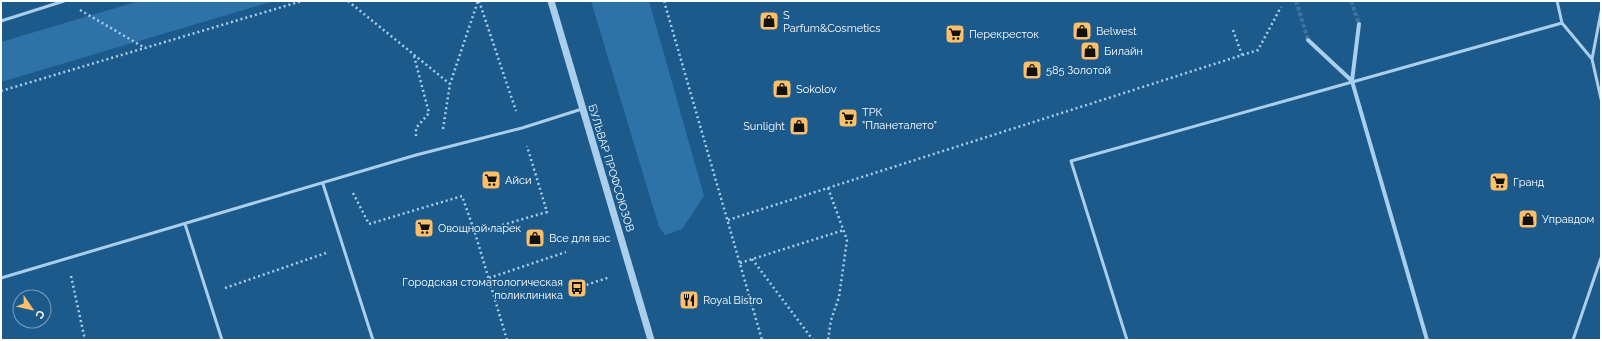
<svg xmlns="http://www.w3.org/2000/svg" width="1602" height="341" font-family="Raleway,sans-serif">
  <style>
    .green { fill: #2d73a8 }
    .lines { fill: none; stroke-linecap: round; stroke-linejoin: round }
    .minor-tunnel { stroke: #3e739d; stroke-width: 4; stroke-dasharray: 4 2; stroke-linecap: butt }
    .path { stroke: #a9cfed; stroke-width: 2.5; stroke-dasharray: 2 3; stroke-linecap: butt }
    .service { stroke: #a9cfed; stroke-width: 3 }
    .minor { stroke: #a9cfed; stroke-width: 4 }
    .tertiary { stroke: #a9cfed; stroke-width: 7 }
    .labels { text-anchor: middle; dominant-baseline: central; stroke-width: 3; stroke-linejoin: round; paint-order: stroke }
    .poi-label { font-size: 11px; fill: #fff; stroke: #1c5a8c; text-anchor: start }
    .street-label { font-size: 11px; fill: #fff; stroke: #1c5a8c }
  </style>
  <rect width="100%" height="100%" fill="#1c5a8c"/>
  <path class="green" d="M139,1h135l-273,81v-40z
    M591,1h58l55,195 -22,33 -17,6 -6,-8z"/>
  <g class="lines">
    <path class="minor-tunnel" d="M1296,1l12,39
      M1351,1l8,23"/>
    <path class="path" d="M348,1l102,83
      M479,1l37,110
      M664,1l98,339
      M80,10l65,38
      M1233,30l9,25
      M414,56l15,57 -13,15v8
      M1,91l301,-90
      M443,129l7,-45 28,-83
      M828,188l19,52 -8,57 -8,23 -3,20
      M353,193l16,31 93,-28 13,37
      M728,220l530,-170 23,-43
      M752,259l61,81
      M740,263l104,-33
      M71,276l14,64
      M489,278l77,-26
      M225,288l101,-35
      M577,288l33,-11
      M507,340l-32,-107 72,-21 -20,-66"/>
    <path class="service" d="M1557,1l5,22 30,36 9,40
      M1,21l63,-20
      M1592,59l9,-47
      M323,184l50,156
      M185,224l37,116
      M1,278l415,-123 106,-27 60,-19
      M1127,340l-56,-179 491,-138
      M1573,340l28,-82"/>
    <path class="minor" d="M1359,24l-7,57 75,259
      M1308,40l44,41"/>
    <path class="tertiary" d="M551,1l100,339"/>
  </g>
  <defs>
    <symbol id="shop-square" viewBox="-11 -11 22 22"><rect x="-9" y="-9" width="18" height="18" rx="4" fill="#fdbf67" stroke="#1c5a8c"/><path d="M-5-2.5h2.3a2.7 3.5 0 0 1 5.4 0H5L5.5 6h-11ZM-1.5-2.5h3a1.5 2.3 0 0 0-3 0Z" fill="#111"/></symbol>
    <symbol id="supermarket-square" viewBox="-11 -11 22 22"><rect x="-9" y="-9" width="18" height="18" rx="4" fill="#fdbf67" stroke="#1c5a8c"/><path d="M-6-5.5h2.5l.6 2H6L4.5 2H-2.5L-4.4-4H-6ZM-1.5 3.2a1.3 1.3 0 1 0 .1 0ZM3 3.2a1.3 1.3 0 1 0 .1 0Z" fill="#111"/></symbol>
    <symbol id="bus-square" viewBox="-11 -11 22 22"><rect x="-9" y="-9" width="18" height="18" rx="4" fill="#fdbf67" stroke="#1c5a8c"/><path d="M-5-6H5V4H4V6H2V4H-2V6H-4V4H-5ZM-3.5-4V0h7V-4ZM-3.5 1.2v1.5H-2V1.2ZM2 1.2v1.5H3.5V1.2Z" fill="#111"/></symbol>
    <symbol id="restaurant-square" viewBox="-11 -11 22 22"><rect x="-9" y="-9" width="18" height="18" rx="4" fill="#fdbf67" stroke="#1c5a8c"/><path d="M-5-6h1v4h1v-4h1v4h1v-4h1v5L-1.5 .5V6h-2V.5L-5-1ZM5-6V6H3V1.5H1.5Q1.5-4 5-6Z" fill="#111"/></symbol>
  </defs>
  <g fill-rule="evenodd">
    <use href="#shop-square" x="758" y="10" width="22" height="22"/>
    <use href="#shop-square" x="1071" y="20" width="22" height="22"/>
    <use href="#supermarket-square" x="944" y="23" width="22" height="22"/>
    <use href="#shop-square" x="1079" y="40" width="22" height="22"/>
    <use href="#shop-square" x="1021" y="59" width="22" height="22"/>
    <use href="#shop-square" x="771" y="78" width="22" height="22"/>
    <use href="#supermarket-square" x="837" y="107" width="22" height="22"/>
    <use href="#shop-square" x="788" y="115" width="22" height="22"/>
    <use href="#supermarket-square" x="480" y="169" width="22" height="22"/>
    <use href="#supermarket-square" x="1488" y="171" width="22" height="22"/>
    <use href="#shop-square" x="1517" y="208" width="22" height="22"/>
    <use href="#supermarket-square" x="413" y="217" width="22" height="22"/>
    <use href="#shop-square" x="524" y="227" width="22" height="22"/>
    <use href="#bus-square" x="566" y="277" width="22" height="22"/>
    <use href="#restaurant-square" x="678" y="289" width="22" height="22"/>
  </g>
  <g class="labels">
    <g class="poi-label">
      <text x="783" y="15">S<tspan x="783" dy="13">Parfum&amp;Cosmetics</tspan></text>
      <text x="1096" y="31">Belwest</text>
      <text x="969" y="34">Перекресток</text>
      <text x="1104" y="51">Билайн</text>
      <text x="1046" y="70">585 Золотой</text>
      <text x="796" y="89">Sokolov</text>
      <text x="862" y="112">ТРК<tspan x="862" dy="13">"Планеталето"</tspan></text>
      <text x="785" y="126" text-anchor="end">Sunlight</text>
      <text x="505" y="180">Айси</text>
      <text x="1513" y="182">Гранд</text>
      <text x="1542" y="219">Управдом</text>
      <text x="438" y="228">Овощной ларек</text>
      <text x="549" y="238">Все для вас</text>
      <text x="563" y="282" text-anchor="end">Городская стоматологическая<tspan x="563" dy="13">поликлиника</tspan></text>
      <text x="703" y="300">Royal Bistro</text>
    </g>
    <g class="street-label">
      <text transform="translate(611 168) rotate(73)">БУЛЬВАР ПРОФСОЮЗОВ</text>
    </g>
  </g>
  <rect width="1602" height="341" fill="none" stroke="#ffffff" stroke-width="4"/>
  <g transform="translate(32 309) rotate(124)"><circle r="19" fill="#1c5a8c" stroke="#779cba"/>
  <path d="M0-3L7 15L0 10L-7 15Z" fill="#fdbf67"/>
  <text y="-6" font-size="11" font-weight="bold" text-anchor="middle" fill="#ffffff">С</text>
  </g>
</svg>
